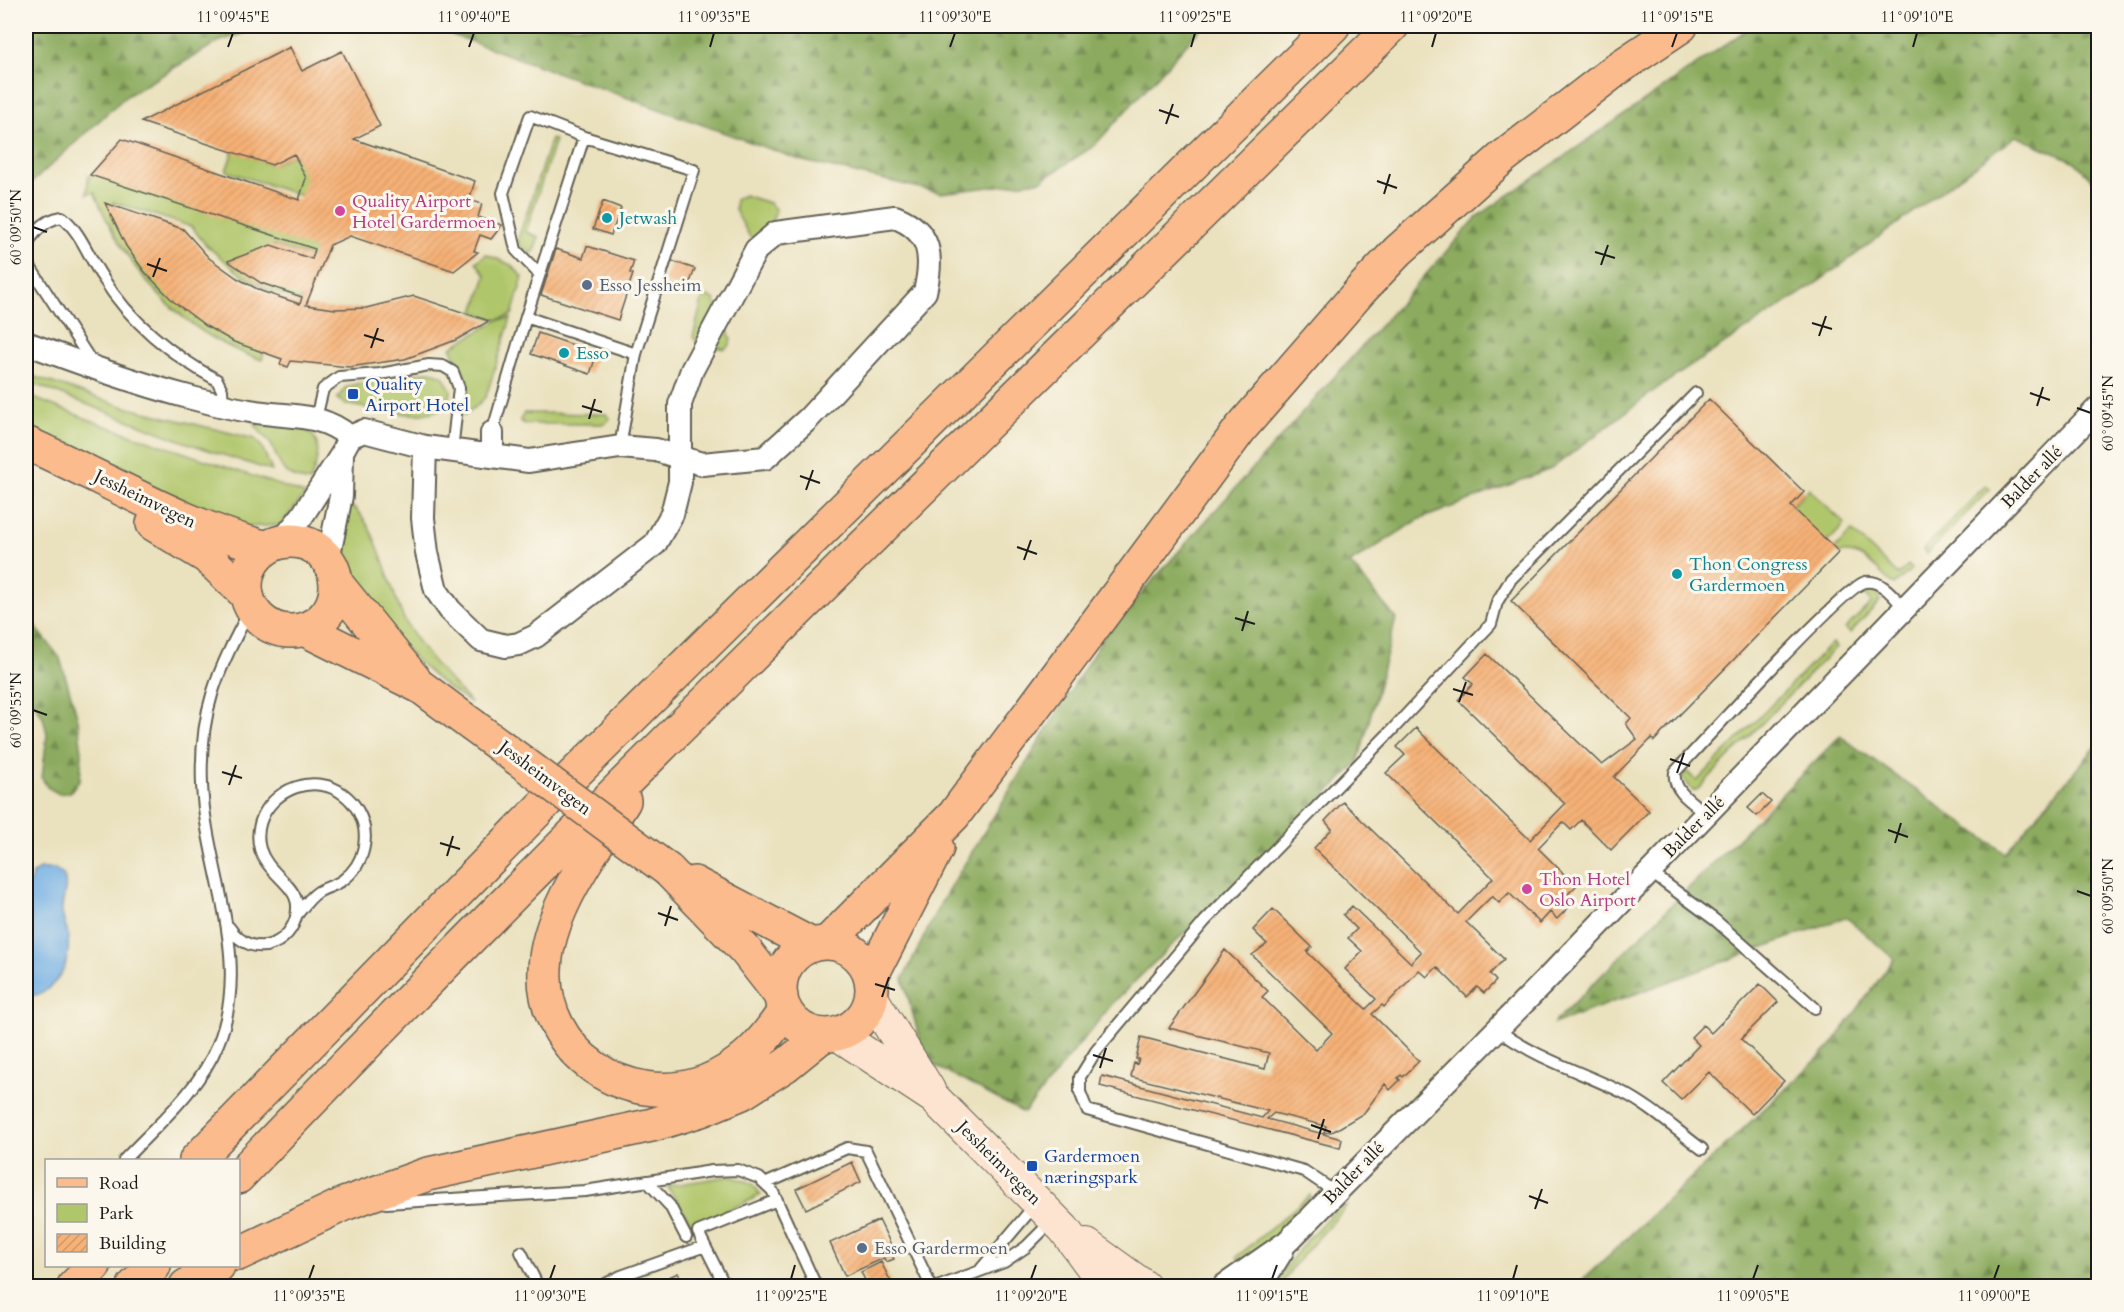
<svg xmlns="http://www.w3.org/2000/svg" width="2124" height="1312" font-family="Cardo,serif">
  <style>
    .green { fill: #b0c66b; stroke: #667144; stroke-width: 1.5 }
    .forest { fill: url(#forest-firs); stroke: #54643e; stroke-width: 1.5 }
    .water { fill: #71aee3; stroke: #466580; stroke-width: 1.5 }
    .building { fill: url(#building-hatch) }
    .lines { fill: none; stroke-linecap: round; stroke-linejoin: round }
    .service-casing { stroke: #646155; stroke-width: 14 }
    .minor-casing { stroke: #646155; stroke-width: 26 }
    .secondary-casing { stroke: #646155; stroke-width: 34 }
    .primary-casing { stroke: #646155; stroke-width: 36 }
    .trunk-casing { stroke: #646155; stroke-width: 36 }
    .motorway-casing { stroke: #646155; stroke-width: 36 }
    .service { stroke: #fff; stroke-width: 10 }
    .minor { stroke: #fff; stroke-width: 22 }
    .secondary { stroke: #fde4d1; stroke-width: 32 }
    .primary { stroke: #fbbb8d; stroke-width: 33 }
    .trunk { stroke: #fbbb8d; stroke-width: 33 }
    .motorway { stroke: #fbbb8d; stroke-width: 33 }
    .trunk-bridge-casing { stroke: #646155; stroke-width: 36; stroke-linecap: butt }
    .trunk-bridge { stroke: #fbbb8d; stroke-width: 33 }
    .ticks { fill: none; stroke: #1c1c1c; stroke-width: 2 }
    .hotel-dot { fill: #d1479c; stroke: #fbf7ec; stroke-width: 2 }
    .culture-dot { fill: #0f9aa8; stroke: #fbf7ec; stroke-width: 2 }
    .service-dot { fill: #5c6f8a; stroke: #fbf7ec; stroke-width: 2 }
    .transit-dot { fill: #1a4fb4; stroke: #fbf7ec; stroke-width: 2 }
    .labels { text-anchor: middle; dominant-baseline: central; stroke-width: 6; stroke-linejoin: round; paint-order: stroke }
    .hotel-label { font-size: 18px; fill: #b23c85; stroke: #fbf7ec; text-anchor: start }
    .culture-label { font-size: 18px; fill: #0d838f; stroke: #fbf7ec; text-anchor: start }
    .service-label { font-size: 18px; fill: #4e5e75; stroke: #fbf7ec; text-anchor: start }
    .transit-label { font-size: 18px; fill: #164399; stroke: #fbf7ec; text-anchor: start }
    .street-label { font-size: 18px; fill: #1c1c1c; stroke: #fbf7ec }
    .neatline { fill: none; stroke: #1c1c1c; stroke-width: 2 }
    .ticks-label { font-size: 15px; text-anchor: middle; fill: #1c1c1c }
  </style>
  <defs>
    <pattern id="forest-firs" width="22" height="20" patternUnits="userSpaceOnUse" patternTransform="scale(1.5)"><rect width="22" height="20" fill="#8cab5f"/><path d="M5 1l3.5 6h-7zM16 11l3.5 6h-7z" fill="#728a4e"/></pattern>
    <pattern id="building-hatch" width="6" height="6" patternUnits="userSpaceOnUse" patternTransform="scale(1.5)"><rect width="6" height="6" fill="#f6b176"/><path d="M-1 1l2-2M0 6l6-6M5 7l2-2" fill="none" stroke="#d29866"/></pattern>
  </defs>
  <rect width="100%" height="100%" fill="#fbf7ec"/>
  <filter id="ink" filterUnits="userSpaceOnUse"><feTurbulence type="fractalNoise" baseFrequency=".0167" numOctaves="2"/><feDisplacementMap in="SourceGraphic" scale="12" xChannelSelector="R" yChannelSelector="G"/><feConvolveMatrix kernelMatrix="1 2 1 2 8 2 1 2 1" color-interpolation-filters="sRGB"/></filter>
  <filter id="wash" filterUnits="userSpaceOnUse"><feTurbulence type="fractalNoise" baseFrequency=".008" numOctaves="4" result="noise"/><feDisplacementMap in="SourceGraphic" scale="24" xChannelSelector="R" yChannelSelector="G"/><feGaussianBlur stdDeviation="1.35" result="paint"/><feColorMatrix in="noise" values="0 0 0 0 0 0 0 0 0 0 0 0 0 0 0 0 0 1.4 0 .05"/><feComposite in="paint" operator="in"/></filter>
  <g filter="url(#wash)">
    <rect width="100%" height="100%" fill="#eae1be"/>
    <path class="green" d="M551,139l4,1 -29,92 13,5 -6,16c-8,-1 -14,-6 -15,-14z
      M233,151l39,14 22,-11 15,23 -7,19 -76,-25z
      M95,173l223,75 -3,10 -42,-13 -43,16 72,35 -2,6 -31,-12 -29,-16 -35,-30 -13,-17 -79,-25 7,17 144,132 -2,9c-81,-26 -137,-91 -168,-168l-7,2 1,-17z
      M744,195l25,8 7,7 -13,37 -7,1 -21,-38v-10z
      M486,254l25,11 12,12 -11,38 -16,5 -22,-8 12,-36 -10,-14z
      M707,296l7,3 17,39 -1,7 -5,4 -28,-7 -4,-5 9,-37z
      M511,318l-25,78 -8,9 -14,10 4,-17 -1,-16 -16,-35 47,-27z
      M430,371l13,5 8,14c-2,42 -78,17 -104,15l-10,-6 8,-11 11,-4z
      M26,374l99,33 130,32 7,8 10,24 -82,-27 -164,-63z
      M26,395l77,30 202,69 -24,31 -34,2 -221,-94z
      M524,413l82,1 4,4 -5,6h-80l-5,-3z
      M255,424c49,3 77,0 55,58 -27,-6 -28,-12 -38,-36 -4,-8 -13,-13 -17,-22z
      M1986,485l4,4 -63,65 -4,-4z
      M1809,489l36,35 -18,19 -37,-35z
      M347,504c28,9 44,90 58,117 17,31 42,57 66,82 -38,-20 -105,-90 -120,-130 -9,-22 -7,-46 -4,-69z
      M1852,531l46,44 10,-10 4,4 -18,16c-22,-18 -34,-41 -66,-29z
      M1868,588l9,6 3,7 -30,32 -5,-4 27,-27 -11,-11z
      M1832,643l4,4 -138,142 -5,2 -11,-14 4,-6 11,10z
      M729,1176l23,7 9,12 -66,31 -3,-1 -25,-39z
      M1310,1195l-1,9 -27,27 -41,32 -4,-6z
      M1339,1206h8l-52,58 -15,22h-9l35,-45z"/>
    <path class="forest" d="M26,26h237l-45,16 -93,55 -99,91z
      M428,26h775l-109,120 -54,35 -99,12 -138,-32z
      M1752,26h346v160l-23,-24 -59,-26 -195,144 -162,107 -108,82 -133,51 -68,43 46,56 -38,144 -245,240 -89,110 -98,-52 -23,-82 37,-75 166,-271 371,-416z
      M26,614l34,44 18,61 4,35 -2,25 -10,13 -11,2 -12,-7 -5,-9 5,-44 -4,-17 -17,-26z
      M1840,736l165,117 93,-109v542h-522l254,-239 64,-88 -48,-42 -293,107z"/>
    <path class="water" d="M39,869h16l9,7c4,11 -1,20 -2,32 -1,8 3,15 5,22 4,21 0,42 -16,56 -8,7 -15,11 -25,9v-35l7,-26 -6,-45 6,-15z"/>
    <g id="blocks">
      <path class="building" d="M290,47l12,24 40,-20 38,75 -26,13 121,42 -6,19 13,4 -4,13 24,8 -11,14 -11,-4 -6,16 4,1 -24,19 -104,-35 -20,9 -24,60 29,4 31,-1 48,-12 75,25 -33,19 -51,19 -56,8 -58,-6 -3,6 -8,-3 2,-5 -48,-17 -28,-16 -33,-25 -29,-30 -18,-25 -21,-43 78,26 26,29 28,20 24,13 39,13 2,-7 -41,-14 -33,-22 43,-16 41,14 3,-10 -225,-74 32,-36 177,61 7,-22 -12,-24 -22,11 -131,-43z
        M603,201l18,7 -10,27 -18,-6z
        M587,246l47,15 -4,12 3,1 -15,46 -77,-25 15,-46 27,9z
        M672,261l23,8 -8,21 -23,-8z
        M538,333l59,20 -7,21 -59,-20z
        M1709,399l95,93 -13,14 48,46 -185,189 -2,-3 -38,39 35,34 -38,39 -30,-30 -10,10 -8,-8 -25,26 38,38 -14,14 7,7 -12,12 -7,-7 -10,11 -31,-30 -10,10 -7,-7 -26,26 38,37 -14,15 6,7 -12,12 -7,-6 -10,10 -30,-30 -10,10 -8,-7 -35,37 -2,-2 -10,9 47,47 -16,16 -2,-2 -3,3 2,2 -10,10 -5,-6 -21,29 -30,18 -10,2 2,-7 -52,-13 -7,6 75,20 -2,9 -240,-62 2,-10 160,42 6,-7 -137,-34 3,-14 3,1 2,-5h-3l5,-22 124,32 4,-16 -100,-25 56,-78 43,41 -6,6 54,53 16,-17 -80,-78 15,-11 -14,-14 20,-21 39,38 -5,5 59,57 10,-10 -31,-30 17,-18 -14,-13 9,-9 -14,-14 9,-9 59,57 10,-11 -107,-104 18,-19 -7,-8 18,-19 115,112 35,-36 -107,-105 19,-18 -8,-8 19,-19 114,112 35,-36 -107,-104 15,-16 -8,-7 22,-23 115,111 35,-26 -11,-15 5,-6 -120,-117z
        M1762,794l9,8 -14,14 -9,-8z
        M1760,984l18,18 -37,37 43,42 -32,33 -43,-42 -28,28 -18,-17 36,-38 -8,-8 12,-12 8,8z
        M852,1162l9,20 -55,27 -10,-20z
        M879,1220l16,33 -3,2 2,4 -8,3 -2,-4 -39,18 -15,-33z
        M881,1262l12,24h-25l-7,-14z
        M678,1273l7,13h-37z"/>
    </g>
  </g>
  <g filter="url(#ink)">
    <use href="#blocks" fill-opacity="0" stroke="#646155" stroke-width="1.5"/>
    <g class="lines">
      <defs>
        <path id="service" d="M539,274l-23,-24 -13,-57 27,-77 54,21 110,33 -58,184 -16,93
          M526,317l58,-180
          M93,364l-61,-94c-2,-4 -5,-9 -5,-13 -3,-19 18,-38 35,-40 19,15 27,41 41,61 26,43 70,78 114,102l5,10 1,15
          M316,418l7,-29 16,-12 41,-3 49,-9 14,1 10,6 6,16 -7,63
          M492,433l34,-116 110,37
          M1707,814c-14,-11 -35,-23 -32,-42 25,-27 170,-186 190,-190 17,-3 30,16 40,27
          M1650,872l65,48 100,88
          M229,927c25,38 70,14 68,-22 -1,-20 -30,-32 -37,-56 -10,-37 26,-70 62,-64 15,2 29,13 36,26 13,23 7,53 -15,69 -8,6 -17,7 -25,12 -9,6 -15,15 -22,24
          M1497,1029c38,29 82,42 125,63 28,14 54,38 80,57
          M124,1160c33,-35 76,-71 94,-116 35,-86 -12,-172 -16,-259 -3,-75 15,-113 49,-177
          M647,1181l23,25 16,31
          M767,1183l80,-35 19,3 65,135
          M1335,1192l-31,-21 -217,-61 -7,-18v-15l16,-26 109,-130 187,-191 99,-106 6,-22 14,-23 185,-186
          M386,1203l199,-12 127,-20 26,-1 21,8 13,12 44,96
          M521,1252l17,34
          M981,1269l54,-64
          M602,1286l19,-10 84,-30
          M725,1286l-27,-54 79,-32
          M940,1286l64,-24 22,-15 26,-26"/>
        <path id="minor" d="M26,343c54,20 109,40 166,55 19,5 39,10 58,13 38,7 68,0 100,26
          M425,447l-2,71 4,35 9,37 14,20 31,30 25,6 13,-2 17,-8 119,-92 17,-30 8,-32v-78l12,-34 64,-120 20,-17 119,-16c37,14 38,41 30,75l-117,127 -43,39 -63,6 -46,-14 -36,-3 -91,14 -37,-5
          M344,448l6,-11 14,-6 61,16 67,9v-23
          M281,542l21,-26 40,-62 -1,42 -13,64
          M1224,1286l63,-44 256,-259 555,-575
          M1260,1286l22,-35"/>
        <path id="secondary" d="M872,998l57,92
          M837,1034l97,64 130,131 42,57
          M1087,1245l57,41"/>
        <path id="primary" d="M26,443c80,35 155,82 241,105
          M153,524l54,33 40,38"/>
        <path id="trunk" d="M246 586a45 45 0 1 1 90 0a45 45 0 1 1-90 0Z
          M336,583l78,96
          M304,629l117,58 51,38
          M668,870l77,80 36,46
          M694,883l118,62
          M827,943l127,-128 287,-387 120,-138 37,-39 104,-93 115,-89 64,-43
          M780 989a46 46 0 1 1 92 0a46 46 0 1 1-92 0Z
          M871,977l66,-129"/>
        <path id="motorway" d="M624,801c-30,49 -77,110 -79,168 -4,83 82,142 160,113 36,-14 59,-40 80,-72
          M196,1160l355,-363 782,-771
          M238,1177c376,-393 768,-769 1154,-1151
          M238,1254l106,-50 84,-30 224,-49 49,-15 41,-17 44,-28 37,-30
          M74,1286l20,-20
          M134,1286l20,-20
          M186,1286l32,-20"/>
      </defs>
      <use href="#service" class="service-casing"/>
      <use href="#minor" class="minor-casing"/>
      <use href="#secondary" class="secondary-casing"/>
      <use href="#primary" class="primary-casing"/>
      <use href="#trunk" class="trunk-casing"/>
      <use href="#motorway" class="motorway-casing"/>
      <use href="#service" class="service"/>
      <use href="#minor" class="minor"/>
      <use href="#secondary" class="secondary"/>
      <use href="#primary" class="primary"/>
      <use href="#trunk" class="trunk"/>
      <use href="#motorway" class="motorway"/>
      <defs>
        <path id="trunk-bridge" d="M472,725l196,145"/>
      </defs>
      <use href="#trunk-bridge" class="trunk-bridge-casing"/>
      <use href="#trunk-bridge" class="trunk-bridge"/>
    </g>
  </g>
  <path class="ticks" d="M228,47l5,-14M469,47l5,-14M710,47l4,-14M950,47l5,-14M1191,47l4,-14M1432,47l4,-14M1672,47l5,-14M1913,47l4,-14M1159,110l20,7M1166,124l7,-20M1377,181l20,7M1384,194l6,-20M33,227l14,5M1595,252l20,6M147,264l20,7M1601,265l7,-20M153,277l7,-19M1812,323l20,6M364,335l20,6M1819,336l7,-20M371,348l7,-20M2030,393l20,7M582,406l20,6M2037,406l6,-19M2077,408l14,5M589,419l6,-20M800,476l20,7M806,490l7,-20M1017,547l20,7M1024,560l7,-20M1235,618l20,6M1242,631l6,-20M1453,689l20,6M1459,702l7,-20M33,710l14,5M1670,759l20,7M222,772l20,6M1677,773l7,-20M229,785l7,-20M1888,830l20,7M440,843l20,6M1895,843l6,-20M447,856l6,-20M2077,891l14,5M658,913l20,7M665,926l6,-20M875,984l20,6M882,997l7,-20M1093,1055l20,6M1100,1068l6,-20M1311,1125l20,7M1318,1139l6,-20M1529,1196l19,7M1535,1209l7,-20M309,1279l5,-14M550,1279l5,-14M791,1279l4,-14M1031,1279l5,-14M1272,1279l5,-14M1513,1279l4,-14M1753,1279l5,-14M1994,1279l5,-14"/>
  <g class="hotel-dot">
    <circle cx="340" cy="211" r="6"/>
    <circle cx="1527" cy="889" r="6"/>
  </g>
  <g class="culture-dot">
    <circle cx="607" cy="218" r="6"/>
    <circle cx="564" cy="353" r="6"/>
    <circle cx="1677" cy="574" r="6"/>
  </g>
  <g class="service-dot">
    <circle cx="587" cy="285" r="6"/>
    <circle cx="862" cy="1248" r="6"/>
  </g>
  <g class="transit-dot">
    <rect x="347" y="388" width="12" height="12" rx="3"/>
    <rect x="1026" y="1160" width="12" height="12" rx="3"/>
  </g>
  <g class="labels">
    <g class="hotel-label">
      <text x="352" y="201">Quality Airport<tspan x="352" dy="21">Hotel Gardermoen</tspan></text>
      <text x="1539" y="879">Thon Hotel<tspan x="1539" dy="21">Oslo Airport</tspan></text>
    </g>
    <g class="culture-label">
      <text x="619" y="218">Jetwash</text>
      <text x="576" y="353">Esso</text>
      <text x="1689" y="564">Thon Congress<tspan x="1689" dy="21">Gardermoen</tspan></text>
    </g>
    <g class="service-label">
      <text x="599" y="285">Esso Jessheim</text>
      <text x="874" y="1248">Esso Gardermoen</text>
    </g>
    <g class="transit-label">
      <text x="365" y="384">Quality<tspan x="365" dy="21">Airport Hotel</tspan></text>
      <text x="1044" y="1156">Gardermoen<tspan x="1044" dy="21">næringspark</tspan></text>
    </g>
    <g class="street-label">
      <text transform="translate(2032 477) rotate(-46)">Balder allé</text>
      <text transform="translate(145 499) rotate(26)">Jessheimvegen</text>
      <text transform="translate(545 778) rotate(37)">Jessheimvegen</text>
      <text transform="translate(1694 827) rotate(-45)">Balder allé</text>
      <text transform="translate(999 1163) rotate(45)">Jessheimvegen</text>
      <text transform="translate(1354 1173) rotate(-46)">Balder allé</text>
    </g>
  </g>
  <rect width="2124" height="1312" fill="none" stroke="#fbf7ec" stroke-width="66"/>
  <rect x="45" y="1159" width="195" height="108" fill="#fbf7ec" stroke="#a29f99" stroke-width="1.5"/>
  <rect x="57" y="1178" width="30" height="9" fill="#fbbb8d" stroke="#a29f99" stroke-width="1.5"/>
  <text x="99" y="1189" font-size="18" fill="#1c1c1c">Road</text>
  <rect x="57" y="1204" width="30" height="18" fill="#b0c66b" stroke="#a29f99" stroke-width="1.5"/>
  <text x="99" y="1219" font-size="18" fill="#1c1c1c">Park</text>
  <rect x="57" y="1234" width="30" height="18" fill="url(#building-hatch)" stroke="#a29f99" stroke-width="1.5"/>
  <text x="99" y="1249" font-size="18" fill="#1c1c1c">Building</text>
  <rect x="33" y="33" width="2058" height="1246" class="neatline"/>
  <g class="ticks-label">
    <text x="233" y="22">11°09'45"E</text>
    <text x="474" y="22">11°09'40"E</text>
    <text x="714" y="22">11°09'35"E</text>
    <text x="955" y="22">11°09'30"E</text>
    <text x="1195" y="22">11°09'25"E</text>
    <text x="1436" y="22">11°09'20"E</text>
    <text x="1677" y="22">11°09'15"E</text>
    <text x="1917" y="22">11°09'10"E</text>
    <text transform="translate(16 227) rotate(-90)" y="5">60°09'50"N</text>
    <text transform="translate(2108 413) rotate(-90)" y="5">60°09'45"N</text>
    <text transform="translate(16 710) rotate(-90)" y="5">60°09'55"N</text>
    <text transform="translate(2108 896) rotate(-90)" y="5">60°09'50"N</text>
    <text x="309" y="1301">11°09'35"E</text>
    <text x="550" y="1301">11°09'30"E</text>
    <text x="791" y="1301">11°09'25"E</text>
    <text x="1031" y="1301">11°09'20"E</text>
    <text x="1272" y="1301">11°09'15"E</text>
    <text x="1513" y="1301">11°09'10"E</text>
    <text x="1753" y="1301">11°09'05"E</text>
    <text x="1994" y="1301">11°09'00"E</text>
  </g>
</svg>
